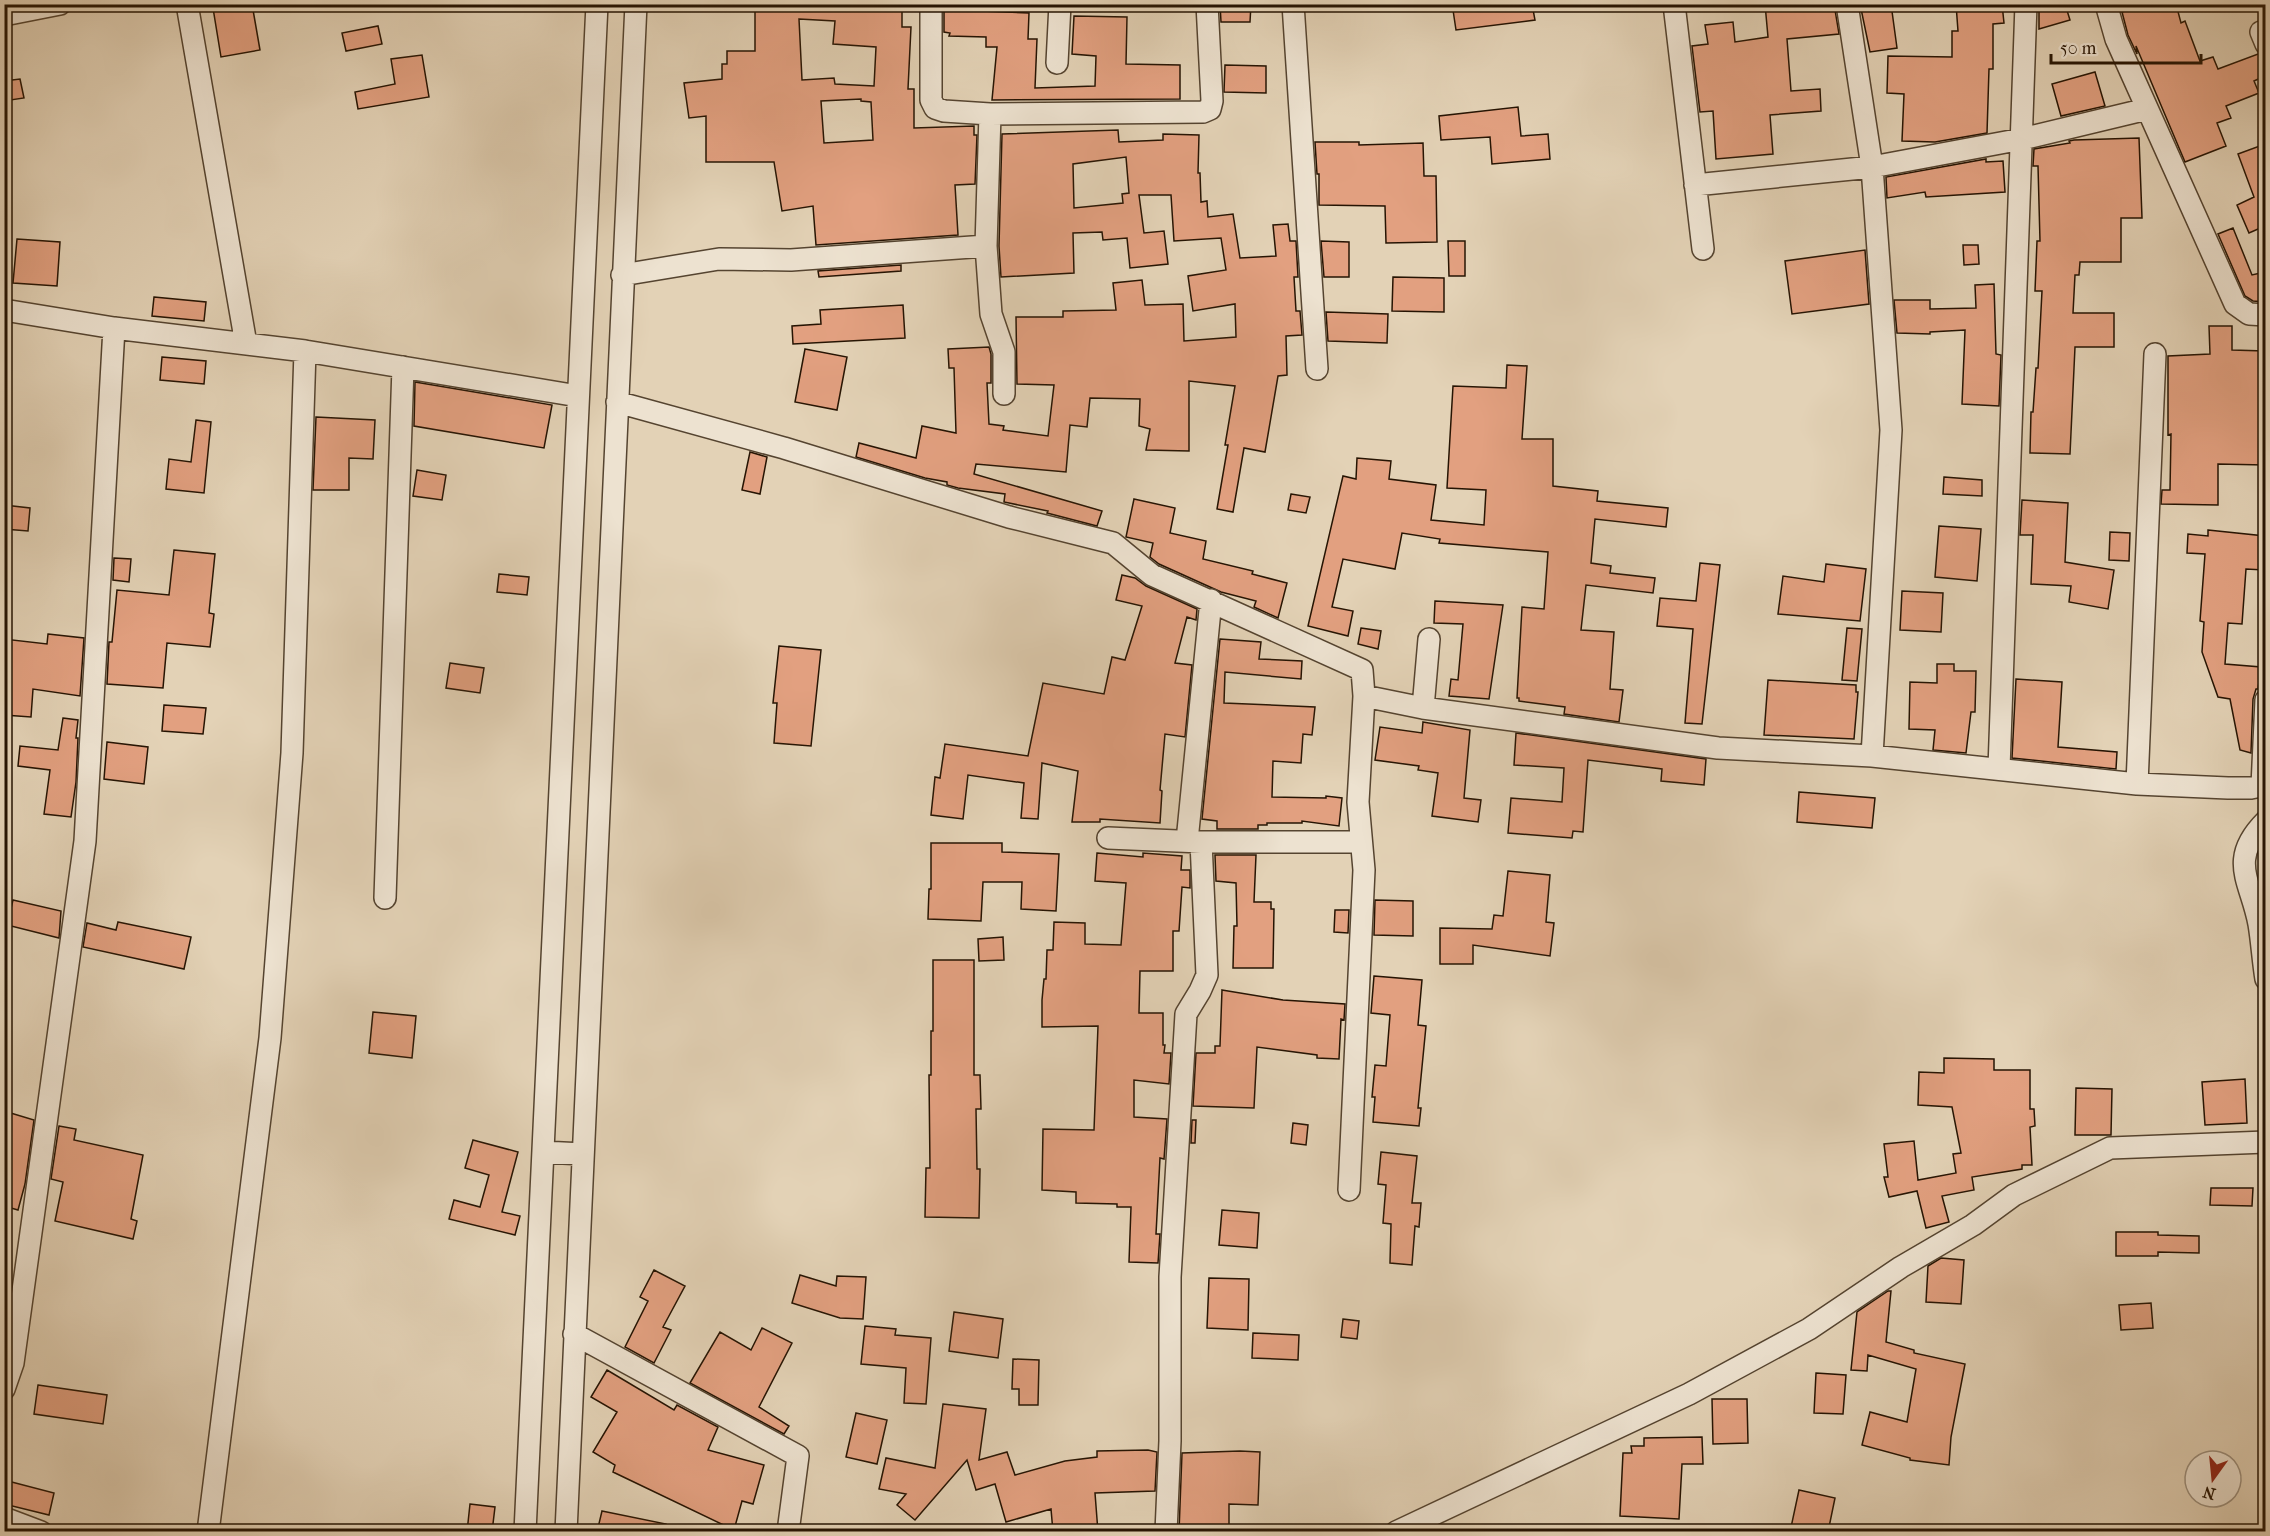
<svg xmlns="http://www.w3.org/2000/svg" width="2270" height="1536" font-family="'IM FELL French Canon',serif">
  <style>
    .building { fill: #e2a080; stroke: #261403; stroke-width: 1.5; fill-rule: evenodd }
    .lines { fill: none; stroke-linecap: round; stroke-linejoin: round }
    .minor-casing { stroke: #554430; stroke-width: 24 }
    .minor { stroke: #ede2d0; stroke-width: 21 }
  </style>
  <rect width="100%" height="100%" fill="#e3d2b6"/>
  <filter id="stains"><feTurbulence type="fractalNoise" baseFrequency=".00333" numOctaves="4"/><feColorMatrix values="0 0 0 0 .2 0 0 0 0 .09 0 0 0 0 .02 0 0 0 .5 -.17"/></filter>
  <radialGradient id="worn" r=".72"><stop offset=".6" stop-color="#630" stop-opacity="0"/><stop offset="1" stop-color="#630" stop-opacity=".3"/></radialGradient>
  <path class="building" d="M231,4h21l8,46 -39,7 -8,-49z
    M755,4h147v23h9l-3,62h6v39l60,-2v9h3l-2,49 -20,1 3,50 -142,10 -3,-39 -31,5 -8,-49h-68v-46l-17,2 -5,-35 38,-4v-15h5v-13h28zM799,19l36,2 -2,23 43,3 -2,39 -39,-2 -1,-6 -32,2zM861,99v2l10,1 2,38 -49,3 -3,-42z
    M951,4l31,2v5l47,2 -1,26h9l-2,49 60,-2 1,-30 -24,-2 2,-38 53,1 -1,47 54,1v34l-188,1 5,-53h-11v-10l-37,-1 1,-3 -6,-1v-26h6z
    M1220,4h31l-1,18h-29z
    M1497,4h35l3,16 -79,10 -3,-20z
    M1765,4h69l5,30 -52,5 4,52 29,-2 1,22 -51,4 3,39 -57,5 -3,-48 -13,1 -8,-66 16,-2 -3,-19 28,-3 2,20 33,-5z
    M1860,4h31l6,44 -27,4z
    M1956,4h46l2,19 -11,1v45h-4l-2,64 -52,9 -33,-1 2,-47 -17,-1 1,-37 64,1v-26h6z
    M2045,4h20l5,16 -31,9v-23z
    M2147,4h29l5,19 4,-2 15,40 13,-4 5,12 40,-15 5,2 2,7v13l-11,5 5,12 -33,13 5,12 -14,5 9,23 -41,16 -49,-116 1,8 -9,-19 -6,-23z
    M378,26l4,18 -36,7 -4,-18z
    M422,55l7,42 -71,12 -3,-17 40,-8 -4,-25z
    M1225,65l41,1v27l-42,-1z
    M2095,72l10,34 -44,10 -9,-32z
    M20,79l4,19 -20,3v-20z
    M1518,107l3,29 27,-2 2,25 -58,5 -2,-27 -49,3 -2,-24z
    M1118,130l1,12 44,-2v-6l36,1 -1,38h2l1,29 6,-1 1,16 25,-3 7,44 36,-2 -3,-31 15,-1 2,17h6l2,36h-4l2,34h4l2,24 -16,1 1,39 -9,1 -13,76 -21,-4 -11,64 -16,-3 11,-64h-3l10,-59 -46,-5v70l-43,-1 4,-21 -11,-3 1,-27 -50,-1 -3,29 -17,-2 -4,47 -90,-8 -2,10 128,37 -5,15 -50,-13 1,-2 -44,-9 1,-8 -47,-6 -11,-3v-3l-22,-4 -69,-21 3,-14 57,15 6,-32 34,7 -2,-65h-5l-1,-19 41,-2 2,7v29h-4l2,41 15,2 -1,4 45,6 6,-51 -37,-1 -1,-67h47v-6l53,-1 -3,-27 29,-3 3,25 38,-1 1,37 52,-4 -1,-33 -42,7 -5,-35 38,-6 -5,-32 -47,3 -3,-46h-32l5,38 20,-2 4,33 -38,4 -3,-30 -24,2 -1,-8 -29,1 1,40 -73,4 -2,-31 3,-112zM1126,157l3,36 -7,1 1,9 -49,5 -1,-44z
    M2139,138l3,80h-21v44h-41l-1,13h-4l-2,38h41v34h-39l-5,107 -40,-1 1,-41h2l3,-44h2l4,-77h-7l2,-50h3l-2,-75h-5l1,-17 36,-6 -1,-2 5,-1z
    M1315,142h44v3l64,-2 1,33h12l1,66 -51,1 -1,-37 -66,-1v-31h-2z
    M2265,144v82l-16,7 -12,-28 17,-8 -16,-43z
    M1986,159v3l17,-1 2,31 -79,5 -1,-5 -38,6 -1,-21z
    M2233,228l19,47 13,-3v30l-12,-1 -8,-5 -27,-62z
    M17,239l43,3 -3,44 -44,-3z
    M1321,241l28,1v35h-25z
    M1448,241h17v35h-16z
    M1963,245h15l1,19 -15,1z
    M1865,250l4,54 -77,10 -7,-53z
    M901,265v6l-82,6 -1,-6z
    M1393,277l51,1v34l-52,-1z
    M1994,284l2,70 5,1 -2,51 -37,-2 3,-74 -35,2v2l-33,-1 -3,-33h36v9l46,-1 -1,-23z
    M154,297l52,5 -2,19 -52,-5z
    M903,305l2,33 -112,6 -1,-18 29,-2 -1,-14z
    M1326,312l62,2 -1,29 -59,-2z
    M2209,326h23v24l33,1v114l-47,-1v41l-57,-1 1,-14h8l1,-56 -3,1v-79l42,-2z
    M805,349l42,8 -10,53 -42,-8z
    M162,357l44,4 -2,23 -44,-4z
    M1507,365l20,1 -5,73h31v47l45,5 -1,10 71,7 -2,19 -71,-8 -4,44 20,3 -1,7 45,5 -2,15 -67,-8 -5,45 33,2 -4,57 13,1 -4,32 -55,-8 1,-7 -46,-6v-3h-2l5,-91 22,2 4,-57 -109,-9 1,-4 -38,-6 -7,36 -52,-10 -11,48 21,4 -5,25 -40,-10 35,-150 13,3 1,-21 34,3 -2,18 47,6 -5,35 53,5 2,-35 -39,-2 6,-102 53,2z
    M415,382l137,23 -8,43 -130,-22z
    M316,417l59,3 -2,39 -24,-1v32h-36z
    M196,420l15,2 -7,71 -38,-4 3,-30 22,3z
    M750,452l17,5 -7,37 -18,-4z
    M417,470l29,5 -4,25 -29,-4z
    M1944,477l38,3v16l-39,-2z
    M1291,494l19,3 -4,16 -18,-3z
    M1134,499l41,9 -5,25 36,8 -3,18 50,12 -1,3 35,9 -9,35 -24,-11 2,-6 -35,-9 -62,-28 -9,-7 3,-14 -27,-6z
    M2022,500l46,3 -3,59 49,8 -6,39 -39,-7 2,-16 -40,-2 2,-49h-13z
    M4,505l26,3 -2,23 -24,-2z
    M1939,526l42,3 -4,52 -42,-4z
    M2208,530l57,6 -1,34 -18,-1 -4,55 -14,-1 -3,41 36,3 -3,22h-2l-3,10 -2,54 -11,-3 -10,-51 -12,-2 -16,-45 2,-30 -4,-1 5,-67 -18,-1 1,-19 20,2z
    M2110,532l20,1 -1,28 -20,-1z
    M174,550l41,4 -6,59 5,1 -4,33 -43,-4 -4,45 -56,-4 2,-42h3l5,-52 52,5z
    M114,558l17,1 -2,23 -16,-2z
    M1700,563l20,2 -18,159 -17,-1 8,-94 -36,-3 3,-28 36,3z
    M1826,564l40,5 -6,52 -82,-7 5,-38 41,6z
    M499,574l30,3 -2,18 -30,-3z
    M1122,575l13,3 11,8 51,23 -1,11 -9,-3 -12,46 17,2 -7,72 -20,-3 -5,56 2,1 -2,32 -60,-4v3h-28l6,-51 -36,-8 -4,56 -17,-1 3,-35 -56,-8 -5,44 -32,-4 4,-38 5,1 5,-34 83,12 15,-73 61,11 8,-37 13,3 17,-54 -26,-6z
    M1902,591l41,2 -2,39 -41,-2z
    M1435,601l68,4 -14,94 -40,-3 2,-17 7,1 5,-56 -29,-1z
    M1361,628l20,3 -3,18 -20,-5z
    M1847,628l15,1 -5,52 -15,-1z
    M48,634l36,4 -4,58 -47,-7 -2,28 -27,-2v-76l43,5z
    M1220,639l41,3 -2,17 43,2 -1,18 -76,-7 -1,31 91,4 -3,28 -9,-1 -2,29 -28,-2 -1,36 54,1v-2l16,2 -3,28 -37,-5v2h-35v2h-9v4h-41v-8l-15,-2z
    M779,646l42,4 -10,96 -37,-3 3,-40h-4z
    M450,663l34,5 -4,25 -34,-5z
    M1937,664h17v7h22l-1,41h-4l-5,41 -33,-3 2,-20 -26,-1 1,-47 27,1z
    M2016,679l46,3 -4,65 59,5 -1,17 -104,-11z
    M1768,680l88,5v7h2l-4,47 -90,-4z
    M164,705l42,3 -3,26 -41,-3z
    M63,718l15,2 -2,18h2l-2,44 -5,35 -27,-3 6,-44 -32,-4 2,-20 38,4z
    M1423,722l47,8 -6,68 17,2 -3,22 -46,-6 6,-43 -20,-3 1,-4 -44,-6 5,-33 42,6z
    M1516,733l190,26 -2,26 -43,-4 1,-12 -74,-9 -5,72 -10,-1 -1,7 -64,-5 3,-35 51,4 2,-34 -50,-3z
    M107,742l41,5 -4,37 -40,-5z
    M1799,792l76,6 -3,30 -75,-6z
    M931,843h71v9l57,2 -3,57 -35,-2 1,-27h-39l-2,39 -53,-2 1,-30h2z
    M1097,853l46,4v-4l39,3 -1,14h9v18l-8,-1 -3,44h-6v40h-33l-1,42h24v32h2l-1,8h7l-2,31 -35,-4v37l33,2 -3,40 -4,-1 -4,76h4l-2,29 -29,-1 2,-55h-14v-3l-41,-1v-11l-34,-2 1,-61 51,1 4,-104 -56,1v-27l2,-21h2l1,-29h6l1,-28 31,1v21l36,1 5,-62 -31,-2z
    M1215,855h41l-2,47h17v7h3l-1,59h-40l1,-42h3l-1,-43 -20,-2z
    M1508,871l42,4 -4,47 8,1 -4,33 -77,-11v19h-33v-36l52,1 2,-14 9,1z
    M13,900l48,11 -2,27 -52,-13z
    M1375,900l38,1v35l-39,-1z
    M1335,910h14l-1,23 -14,-1z
    M118,922l73,15 -7,32 -101,-22 4,-24 29,7z
    M1003,937l1,23 -25,1 -1,-22z
    M933,960h41v115h6l1,34h-5l1,60h3l-1,49 -54,-1 1,-49h4l-1,-93h2v-44h2z
    M1374,976l48,4 -4,45 8,1 -8,82h3l-2,18 -46,-4 2,-25h-3l3,-32 11,1 4,-51 -19,-2z
    M1222,990l61,10 62,4 -1,16 -3,-1 -2,40 -22,-1v-3l-60,-8 -3,61 -61,-2 3,-53h19v-7h5z
    M373,1012l43,4 -4,42 -43,-5z
    M1944,1058l50,1v11h36v39h4l1,17 -5,1 2,38h-10v4l-50,8 2,13 -32,6 7,26 -23,6 -9,-37 -28,6 -5,-20h4l-4,-33 30,-3 4,39 38,-7 -3,-19 8,-1 -9,-46 -34,-2 1,-33 25,1z
    M2245,1079l2,44 -42,2 -3,-43z
    M2076,1088l36,1 -1,46h-36z
    M4,1111l30,9 -9,64 -7,26 -14,-4z
    M1192,1120h4l-1,23h-4z
    M1293,1123l15,2 -2,20 -15,-2z
    M59,1126l17,3 -2,11 69,15 -12,64 6,2 -4,18 -78,-18 8,-39 -12,-3z
    M473,1140l45,12 -16,60 18,4 -5,19 -66,-16 5,-19 26,7 9,-32 -24,-7z
    M1381,1152l36,4 -5,47h9l-2,24 -4,-1 -3,39 -22,-2 1,-39 -8,-1 3,-38 -8,-1z
    M2211,1188h42l-1,18 -42,-1z
    M1222,1210l37,3 -2,35 -38,-3z
    M2116,1232h42v3l41,1v17l-41,-1v4h-42z
    M1941,1258l23,2 -3,44 -35,-2 2,-36z
    M654,1270l31,16 -22,41 8,3 -17,33 -29,-16 23,-46 -8,-4z
    M800,1275l36,11 1,-10 29,1 -3,42 -23,-1 -48,-15z
    M1209,1278l40,1 -1,51 -41,-2z
    M1888,1291h3l-5,51 28,8v3l51,11 -14,73 -2,28 -39,-5v-2l-48,-13 8,-33 37,10 9,-53 -48,-14 -1,16 -16,-1 6,-58z
    M2151,1303l2,25 -32,2 -2,-25z
    M954,1312l49,7 -5,39 -49,-7z
    M1343,1319l16,2 -2,18 -16,-2z
    M865,1326l31,3 -1,6 36,3 -5,66 -22,-1 2,-35 -45,-4z
    M762,1328l30,15 -33,64 30,19 -5,8 -94,-51 30,-51 31,18z
    M1253,1333l46,2 -1,25 -46,-2z
    M1013,1359l26,1 -1,45h-19v-16h-7z
    M607,1370l67,40 3,-5 41,22 -10,23 56,15 -11,39 -11,-3 -8,29 -121,-58 2,-7 -22,-13 24,-40 -26,-15z
    M1816,1373l30,2 -3,39 -29,-1z
    M38,1385l69,10 -4,29 -69,-10z
    M1712,1399h35l1,44 -35,1z
    M943,1404l43,5 -7,51 28,-8 8,23 50,-14 32,-4v-6l51,-1 9,2 -2,39 -60,2 3,39h-45l-2,-23 -45,13 -11,-38 -19,6 -9,-30 -52,60 -18,-15 9,-11 -27,-5 7,-31 49,10z
    M856,1413l31,7 -10,44 -31,-7z
    M1702,1437l1,27h-21l-3,55 -59,-3 3,-63h9l-1,-7h13v-8z
    M1240,1451l20,1 -2,53 -29,-1v24l-37,-1v5h-13l3,-79z
    M4,1480l50,13 -5,22 -45,-11z
    M1799,1490l36,8 -7,34h-38z
    M470,1504l25,3 -3,25h-25z
    M602,1511l64,13 -1,8h-68z"/>
  <g class="lines">
    <defs>
      <path id="minor" d="M187,4l59,340
        M931,4v96l4,8 9,3 46,3 213,-2 7,-3 2,-8 -5,-97
        M1293,4l24,365
        M1674,4l29,245
        M1847,4l25,163 19,263 -19,326
        M2106,4l10,35 119,265 14,10 17,1
        M4,15l56,-11
        M2261,32l5,12
        M1057,63l3,-59
        M990,114l-4,132 5,68 13,38v42
        M1695,185l177,-18 150,-28 125,-30
        M622,275l97,-16 72,1 195,-14
        M4,310l110,18 191,23 273,45
        M617,402l167,46 225,69 104,26 39,32 210,95 2,26 59,12 295,40 154,8 265,28 91,4h23l15,-3
        M1423,708l6,-69
        M1999,769l27,-765
        M2137,784l18,-430
        M2262,786l4,-86
        M2266,821c-39,39 -15,60 -7,103 3,18 4,37 7,55
        M1108,838l93,4h160
        M1187,841l24,-241
        M385,898l18,-531
        M543,1152l40,2
        M1349,1190l15,-320 -6,-68 6,-106
        M574,1334l224,122 -10,76
        M4,1389l9,-26 72,-522 29,-513
        M4,1518l37,14
        M208,1532l62,-494 22,-285 13,-402
        M525,1532l72,-1528
        M566,1532l70,-1528
        M1166,1532l4,-91v-164l16,-263 14,-23 7,-16 -6,-133
        M1396,1532l293,-138 120,-65 92,-62 72,-42 41,-30 96,-47 156,-6"/>
    </defs>
    <use href="#minor" class="minor-casing"/>
    <use href="#minor" class="minor"/>
  </g>
  <rect width="2270" height="1536" fill="none" stroke="#e3d2b6" stroke-width="24"/>
  <rect x="6" y="6" width="2258" height="1524" fill="none" stroke="#261403" stroke-width="3"/>
  <rect x="12" y="12" width="2246" height="1512" fill="none" stroke="#261403" stroke-width="1.5"/>
  <g transform="translate(2213 1479) rotate(195)"><circle r="28" fill="#ede2d0" stroke="#9d907e" stroke-width="1.5"/>
  <path d="M0-4.5L10 22L0 15L-10 22Z" fill="#8f2418"/>
  <text y="-9" font-size="16" font-weight="bold" text-anchor="middle" fill="#261403">N</text>
  </g>
  <path d="M2051 54v9h150v-9" fill="none" stroke="#261403" stroke-width="3"/>
  <text x="2060" y="54" font-size="18" fill="#261403" stroke="#ede2d0" stroke-width="4.5" paint-order="stroke">50 m</text>
  <rect width="100%" height="100%" filter="url(#stains)"/>
  <rect width="100%" height="100%" fill="url(#worn)"/>
</svg>
